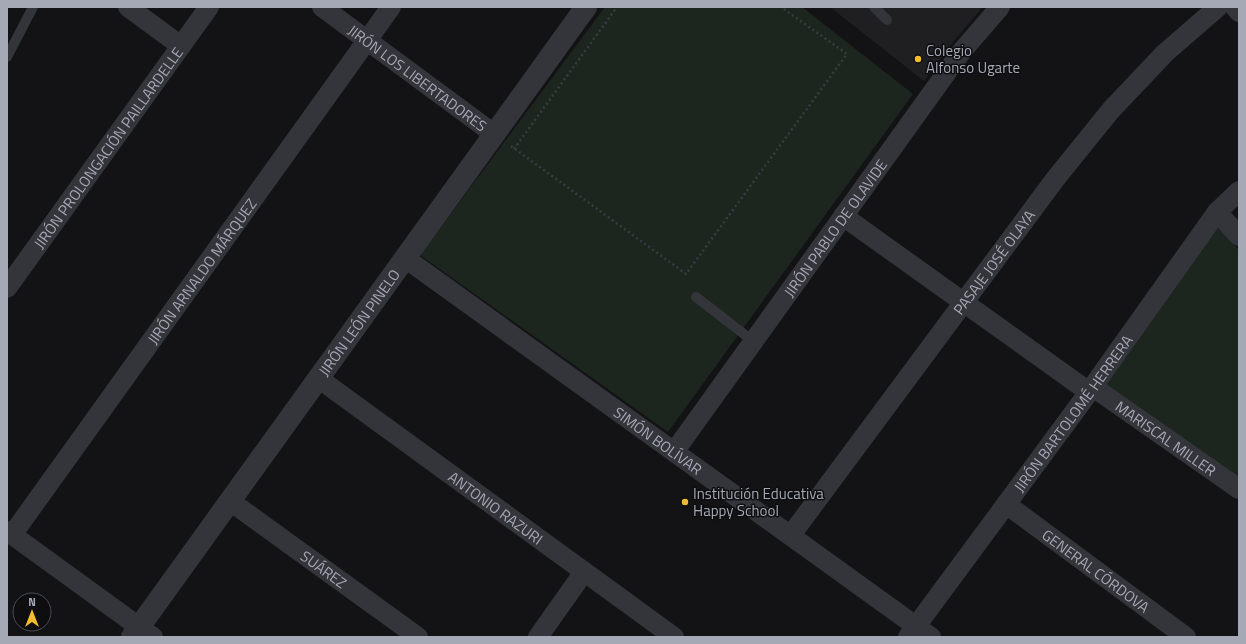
<svg xmlns="http://www.w3.org/2000/svg" width="1246" height="644" font-family="'Titillium Web',sans-serif">
  <style>
    .built { fill: #1f1f22 }
    .green { fill: #1d251f }
    .lines { fill: none; stroke-linecap: round; stroke-linejoin: round }
    .path { stroke: #3a3c41; stroke-width: 2.5; stroke-dasharray: 2 3; stroke-linecap: butt }
    .service { stroke: #34353a; stroke-width: 10 }
    .minor { stroke: #34353a; stroke-width: 20 }
    .tertiary { stroke: #34353a; stroke-width: 22 }
    .poi-dot { fill: #f1bd2f; stroke: #0e0e10; stroke-width: 1.5 }
    .labels { text-anchor: middle; dominant-baseline: central; stroke-width: 3; stroke-linejoin: round; paint-order: stroke }
    .poi-label { font-size: 15px; fill: #a5a9b5; stroke: #0e0e10; text-anchor: start }
    .street-label { font-size: 15px; fill: #a5a9b5; stroke: #0e0e10 }
  </style>
  <rect width="100%" height="100%" fill="#131315"/>
  <path class="built" d="M830,7h153l-27,31 -32,43z"/>
  <path class="green" d="M605,7h197l111,87 -245,338 -248,-177z
    M1218,227l21,23v229l-136,-96z"/>
  <g class="lines">
    <path class="path" d="M511,146l175,128 161,-220 -66,-47
      M514,149l103,-142"/>
    <path class="service" d="M874,7l13,13
      M7,57l26,-50
      M696,297l57,44"/>
    <g class="minor">
      <path d="M128,7l53,39"/>
      <path id="s1" d="M322,7l172,127"/>
      <path d="M1235,7l4,5"/>
      <path d="M1217,212l22,24"/>
      <path d="M843,216l246,176"/>
      <path id="s2" d="M405,258l526,379"/>
      <path id="s3" d="M7,288l202,-281"/>
      <path id="s4" d="M318,378l356,259"/>
      <path id="s5" d="M1093,387l146,102"/>
      <path id="s6" d="M674,452l288,-401 38,-44"/>
      <path id="s7" d="M230,501l188,136"/>
      <path id="s8" d="M1006,504l180,133"/>
      <path d="M7,531l146,106"/>
      <path id="s9" d="M12,535l379,-528"/>
      <path id="s10" d="M791,535l265,-357 55,-68 54,-57 53,-46"/>
      <path d="M538,637l46,-65"/>
      <path id="s11" d="M908,637l181,-245 128,-180 22,-21"/>
    </g>
    <path class="tertiary" id="s12" d="M132,637l454,-630"/>
  </g>
  <g class="poi-dot">
    <circle cx="918" cy="59" r="4"/>
    <circle cx="685" cy="502" r="4"/>
  </g>
  <g class="labels">
    <g class="poi-label">
      <text x="926" y="50">Colegio<tspan x="926" dy="17">Alfonso Ugarte</tspan></text>
      <text x="693" y="493">Institución Educativa<tspan x="693" dy="17">Happy School</tspan></text>
    </g>
    <g class="street-label">
      <text stroke="none"><textPath href="#s1" startOffset="119">JIRÓN LOS LIBERTADORES</textPath></text>
      <text stroke="none"><textPath href="#s3" startOffset="173">JIRÓN PROLONGACIÓN PAILLARDELLE</textPath></text>
      <text stroke="none"><textPath href="#s6" startOffset="276">JIRÓN PABLO DE OLAVIDE</textPath></text>
      <text stroke="none"><textPath href="#s10" startOffset="340">PASAJE JOSÉ OLAYA</textPath></text>
      <text stroke="none"><textPath href="#s9" startOffset="325">JIRÓN ARNALDO MÁRQUEZ</textPath></text>
      <text stroke="none"><textPath href="#s12" startOffset="388">JIRÓN LEÓN PINELO</textPath></text>
      <text stroke="none"><textPath href="#s11" startOffset="278">JIRÓN BARTOLOMÉ HERRERA</textPath></text>
      <text stroke="none"><textPath href="#s5" startOffset="89">MARISCAL MILLER</textPath></text>
      <text stroke="none"><textPath href="#s2" startOffset="312">SIMÓN BOLÍVAR</textPath></text>
      <text stroke="none"><textPath href="#s4" startOffset="220">ANTONIO RAZURI</textPath></text>
      <text stroke="none"><textPath href="#s7" startOffset="116">SUÁREZ</textPath></text>
      <text stroke="none"><textPath href="#s8" startOffset="112">GENERAL CÓRDOVA</textPath></text>
    </g>
  </g>
  <rect width="1246" height="644" fill="none" stroke="#a5a9b5" stroke-width="16"/>
  <g transform="translate(32 612)"><circle r="19" fill="#0e0e10" stroke="#4a4c52"/>
  <path d="M0-3L7 15L0 10L-7 15Z" fill="#f1bd2f"/>
  <text y="-6" font-size="11" font-weight="bold" text-anchor="middle" fill="#a5a9b5">N</text>
  </g>
</svg>
